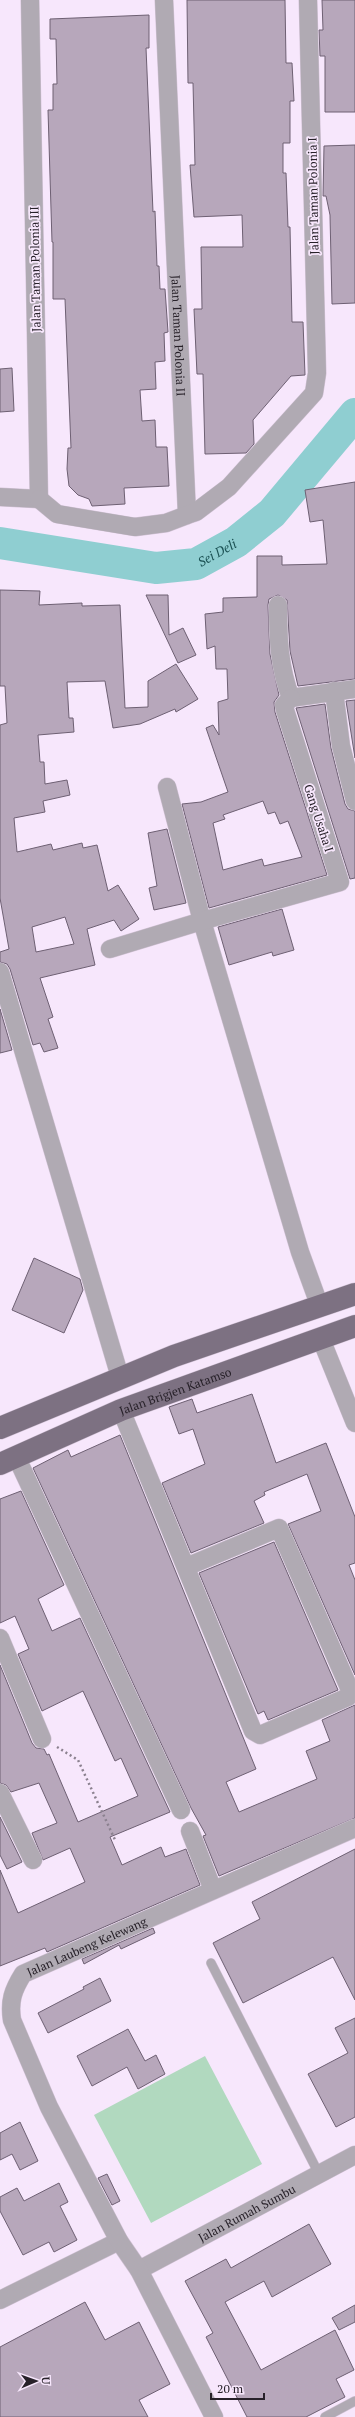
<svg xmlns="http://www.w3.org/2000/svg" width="355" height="2417" font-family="'PT Serif',serif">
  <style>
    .green { fill: #b1d9bf }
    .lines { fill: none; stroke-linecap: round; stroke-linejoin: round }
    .river { stroke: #8fced1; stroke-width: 32 }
    .building { fill: #b7a7bb; stroke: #6e6073; fill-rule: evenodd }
    .service-casing { stroke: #d2c3d6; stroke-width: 10 }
    .minor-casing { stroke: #d2c3d6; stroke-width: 19 }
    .primary-casing { stroke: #d2c3d6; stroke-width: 23 }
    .path { stroke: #8b818f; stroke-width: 2.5; stroke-dasharray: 2 3; stroke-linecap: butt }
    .service { stroke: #b0aab3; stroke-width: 9 }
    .minor { stroke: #b0aab3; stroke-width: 18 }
    .primary { stroke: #7d7182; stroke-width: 22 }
    .labels { text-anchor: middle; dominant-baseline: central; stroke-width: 3.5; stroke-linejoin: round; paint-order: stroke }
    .street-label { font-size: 12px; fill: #272129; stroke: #f7e7fc }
    .water-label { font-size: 13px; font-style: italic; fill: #1b5254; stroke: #f7e7fc }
  </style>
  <rect width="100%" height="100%" fill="#f7e7fc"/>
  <path class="green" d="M205,2056l57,108 -111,59 -57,-108z"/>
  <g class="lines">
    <path class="river" id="s1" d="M0,543l156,25 40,-4 40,-22 36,-29 83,-99"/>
  </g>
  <path class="building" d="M187,0h98l1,63h6l2,38h-4v42h-7v30h3l2,54h2l2,95h11l2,53 -14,1 -38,44 1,24 -8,9 -41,1 -2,-80h-6l-3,-65h8l-1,-62h42l-1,-32 -48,2 -4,-52h5l-2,-82h-5z
    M322,0h33v112h-30v-56h-5l-1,-26h4z
    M149,15v33h-3l7,164 2,-1 2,55h2l1,23h5l3,43 -4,1 1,28 -10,1 1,27 -16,1 2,31 13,-1 1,27h11l2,39 -45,2 1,16 -33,2 -3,-7 -11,-4 -9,-9 -2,-17 1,-21h3l-6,-149h-12v-57h-1l-4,-132h5v-26h4l-1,-45h-6v-20z
    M355,145v158l-23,1 -2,-89 -4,-19h-3l1,-50z
    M12,368l2,43 -14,1v-43z
    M355,482v197l-57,7 -8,-35 -3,-51 -9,-5 -9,4 -1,6 2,49 9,41 -5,7 1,10 52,163 -118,33 -27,-104 19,-2 27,-10 -22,-64 7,-3 6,10 -1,-33 10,-3 -1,-30h-11l-1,-23 -8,3 -2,-35 18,-2v-14l34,-1v-41h25v9l45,-1 -4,-44 -13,2 -5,-32zM263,801l5,13 7,-2 5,12 8,-3 14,36 -38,9 -2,-7 -39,11 -10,-47 12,-4 -2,-4z
    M0,590l40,1 -1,14 43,-2v3l38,-1 5,103 23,-1v-26l28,-17 22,35 -22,13 -1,-3 -35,15 -27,4 -8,-47 -38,1 2,36h4l1,14 -36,3 2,27h4l1,22 22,-4 3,15 -27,6 2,11 -31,6 3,34 34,-8 2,6 29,-7 1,5 14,-3 11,46 10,-6 21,34 -18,12 -7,-11 -27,9 8,36 -55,13 13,39 -5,2 10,29 -14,4 -4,-9 -7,2 -23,-76 -3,-5 -7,-2v-10l9,-3 -9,-51v-173l7,-2 -2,-37h-5zM65,917l9,27 -38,8 -4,-25z
    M146,595h22l1,40 14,-7 13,27 -18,8z
    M355,700v58l-9,-57z
    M325,704l6,44 14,56 3,5 7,2v67l-5,1 -54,-171z
    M167,829l19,74 -32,7 -5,-22 8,-2 -9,-53z
    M282,909l12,41 -21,6 -1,-4 -43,13 -11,-38z
    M0,1009l12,41 -12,3z
    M34,1258l46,21 3,11 -19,43 -52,-23z
    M252,1394l24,69 50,-20 29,74v46l-6,2 6,15v95l-67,-151 33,-13 -14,-37 -43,18 1,3 -11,6 10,22 -73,30 -29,-70 43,-19 -12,-35 -14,5 -10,-27 23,-8 5,14z
    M120,1435l136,334 -30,13 13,30 78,-33 -11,-28 24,-10 -8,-21 33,-15v113l-136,58 -16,-40 3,-1 -15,-27 -158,-340 35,-18 3,7z
    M21,1491l43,94 -26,14 14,32 28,-13 90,194 -60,25 12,28 39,-18 4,10 21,-8 14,36 -153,67 -2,-4 -45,18v-96l18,43 67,-31 -15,-34 -27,12 -11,-27 25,-10 -18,-40 -28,9 -5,-7 -6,-2v-118l32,78 4,5 8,1 3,6 2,-1 29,68 60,-26 -17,-38 -6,3 -32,-70 -41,20 -24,-57 11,-5 -14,-33 -15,7v-124z
    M274,1542l64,148 -70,30 -4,-9 -6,3 -59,-141z
    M0,1817l22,45 -15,7 -7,-14z
    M355,1849v151l-22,-43 -90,46 -30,-60 47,-24 -8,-17z
    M153,1928l2,5 -34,16 -2,-4 -35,19 -2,-5z
    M100,1978l11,23 -63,32 -10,-20 46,-24 -1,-2z
    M355,2018v99l-19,10 -28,-53 40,-21 -13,-25z
    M128,2029l17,32 11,-6 9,19 -27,15 -11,-22 -35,19 -15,-30z
    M20,2122l18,39 -18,9 -8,-16 -12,6v-27z
    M107,2174l13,27 -8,4 -14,-27z
    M59,2183l9,19 -8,4 17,34 -23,12 -5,-10 -26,13 -23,-44v-14l17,-9 7,13z
    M309,2224l22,40 -59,33 -8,-16 -39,21 36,68 74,-40 19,40 -18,9 9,18 -39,20h-59l-41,-80 7,-4 -28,-52 41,-22 5,9z
    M85,2302l20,38 34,-18 31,62 -31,16 9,17h-148v-70z
    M355,2305v17l-16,8 -7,-12z"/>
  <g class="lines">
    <defs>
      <path id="service" d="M211,1963l108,211
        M325,2417l30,-16"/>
      <g id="minor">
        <path id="s2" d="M164,0l23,515"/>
        <path d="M0,497l39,2 -9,-499"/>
        <path d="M39,499l18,15 78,13 31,-4 21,-8 9,-3 33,-25 85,-94 3,-20 -9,-373"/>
        <path d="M278,605c0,32 1,63 13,93"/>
        <path d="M334,691l7,55 14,55"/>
        <path d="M291,698l64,-9"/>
        <path d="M167,787l35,134 98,331 20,55"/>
        <path d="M110,949l92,-28 138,-39 -55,-172 -1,-5 7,-7"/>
        <path d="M0,972l120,405"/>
        <path d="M321,1339l34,84"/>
        <path d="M121,1410l132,321 7,4 88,-38 2,-7 -71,-162 -93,39"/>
        <path d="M16,1456l165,354"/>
        <path d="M0,1638l42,101"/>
        <path d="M0,1793l33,67"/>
        <path d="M190,1831l23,59"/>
        <path id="s3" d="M139,2270l216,-115"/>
        <path d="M0,2300l119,-59"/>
        <path id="s4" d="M214,2417l-75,-147 -20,-29 -70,-134 -37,-87c-3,-19 1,-30 11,-46l332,-146"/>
      </g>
      <g id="primary">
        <path d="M0,1428l174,-72 181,-62"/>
        <path id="s5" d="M0,1464l121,-54 234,-84"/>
      </g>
    </defs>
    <use href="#service" class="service-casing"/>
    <use href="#minor" class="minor-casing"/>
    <use href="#primary" class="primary-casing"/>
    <path class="path" d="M57,1747l21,13 38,82"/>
    <use href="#service" class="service"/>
    <use href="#minor" class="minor"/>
    <use href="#primary" class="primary"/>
  </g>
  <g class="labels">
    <g class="street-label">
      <text transform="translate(313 196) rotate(-91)">Jalan Taman Polonia I</text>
      <text transform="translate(35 269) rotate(-91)">Jalan Taman Polonia III</text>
      <text stroke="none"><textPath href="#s2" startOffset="336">Jalan Taman Polonia II</textPath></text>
      <text transform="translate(319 818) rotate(72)">Gang Usaha I</text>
      <text stroke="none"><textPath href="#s5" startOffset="190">Jalan Brigjen Katamso</textPath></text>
      <text stroke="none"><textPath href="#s4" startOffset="564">Jalan Laubeng Kelewang</textPath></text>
      <text stroke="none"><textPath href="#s3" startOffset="122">Jalan Rumah Sumbu</textPath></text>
    </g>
    <g class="water-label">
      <text stroke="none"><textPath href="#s1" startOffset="222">Sei Deli</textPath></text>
    </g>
  </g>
  <g transform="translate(36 2381) rotate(88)" stroke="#f7e7fc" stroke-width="3" paint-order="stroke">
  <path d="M0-3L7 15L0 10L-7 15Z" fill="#272129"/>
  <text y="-6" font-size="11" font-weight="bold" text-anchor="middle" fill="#272129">U</text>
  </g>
  <path d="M211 2393v6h53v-6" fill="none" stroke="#272129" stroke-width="2"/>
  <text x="217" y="2393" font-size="12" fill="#272129" stroke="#f7e7fc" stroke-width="3" paint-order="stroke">20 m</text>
</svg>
